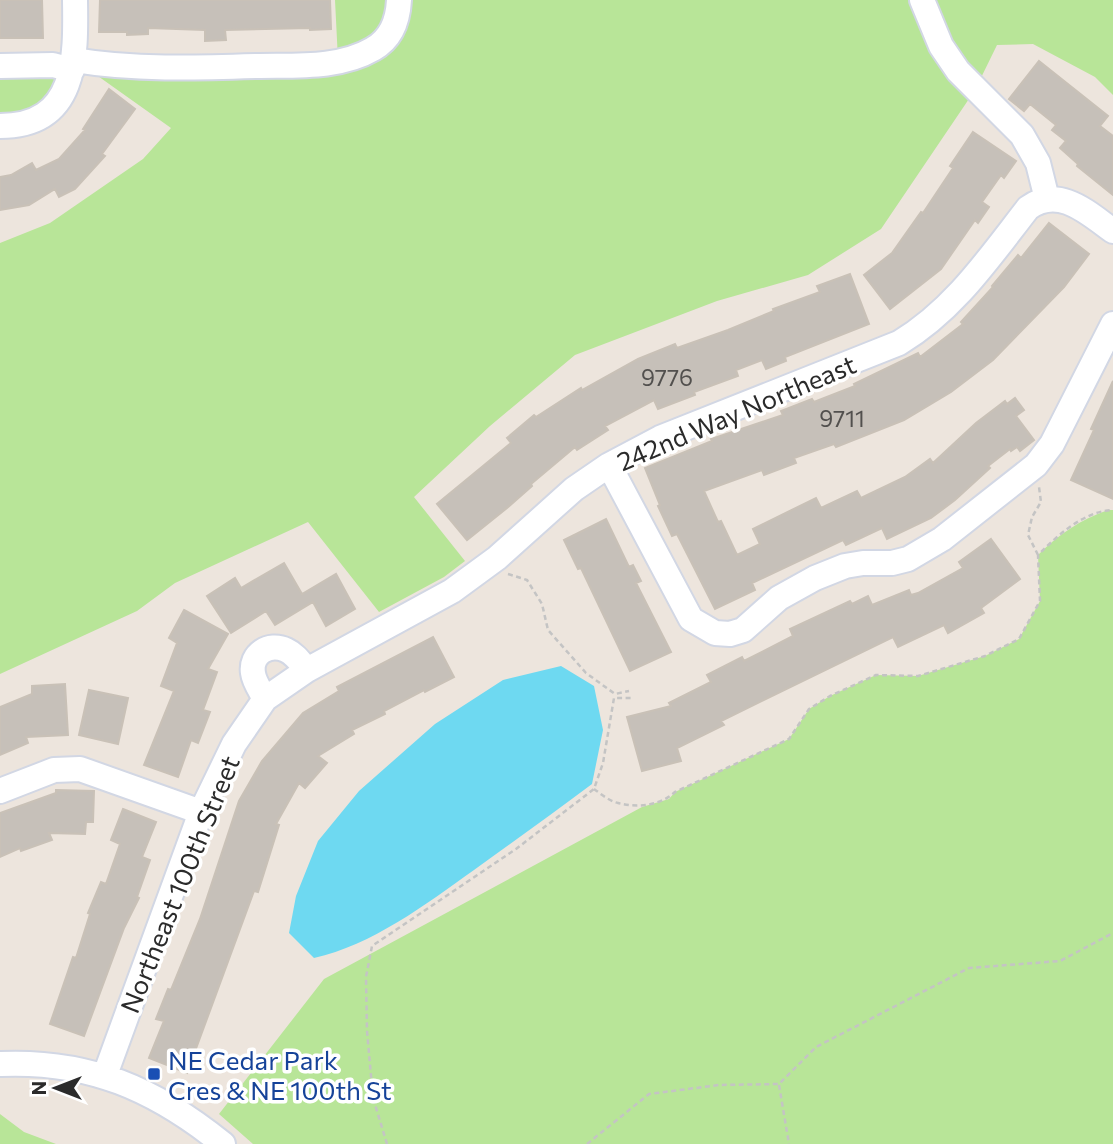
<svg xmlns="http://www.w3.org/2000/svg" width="1113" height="1144" font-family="Commissioner,sans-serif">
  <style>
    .green { fill: #b8e598 }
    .water { fill: #6ed9f1 }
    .building { fill: #c6c0b9; stroke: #c9c1b7; stroke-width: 2 }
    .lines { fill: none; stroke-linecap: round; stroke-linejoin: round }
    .minor-casing { stroke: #d2d7e4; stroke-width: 28 }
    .path { stroke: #c4c4c4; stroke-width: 2.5; stroke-dasharray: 5 3.5; stroke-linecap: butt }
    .minor { stroke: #fff; stroke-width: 24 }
    .transit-dot { fill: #1a4fb4; stroke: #fff; stroke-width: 2.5 }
    .labels { text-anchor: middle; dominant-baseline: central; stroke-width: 7; stroke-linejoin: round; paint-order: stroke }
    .number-label { font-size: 23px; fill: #52504e }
    .street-label { font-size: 26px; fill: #2b2b2b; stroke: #fff }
    .transit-label { font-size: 26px; fill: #164399; stroke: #fff; text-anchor: start }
  </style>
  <rect width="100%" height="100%" fill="#ede5dd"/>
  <path class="green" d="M335,0h778v95l-18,-18 -62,-33 -36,1 -22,45 -94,139 -73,46 -91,26 -142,54 -85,71 -76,71 51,64 -21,16 -65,35 -71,-90 -133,61 -38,28 -137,63v-431l50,-20 93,-64 28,-31 -83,-59 250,-9z
    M53,65l7,31 -60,30v-60z
    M1108,510h5v634h-860l-34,-30 105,-135 318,-172 27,-8 6,-7 114,-53 20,-30 21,-13 46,-21 42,1 67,-20 34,-17 21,-38 -2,-46c21,-21 42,-35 70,-45z
    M0,1114l24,18 32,12h-56z"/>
  <path class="water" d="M561,666l33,20 9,44 -11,54c-39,29 -79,58 -118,86 -49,35 -102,75 -160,88l-25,-25 7,-37 22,-55 41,-50 76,-67 68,-44z"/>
  <path class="building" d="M0,0h42l1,38h-43z
    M100,0h230l1,29 -21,1v-2l-85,2 1,10 -21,1v-11l-57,-2v6l-21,1v-3h-28z
    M1039,61l69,55 -8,10 13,10v59l-36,-29 1,-2 -18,-16 6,-7 -14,-11 4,-5 -26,-21 -6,7 -15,-12z
    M109,89l26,20 -33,45 3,2 -30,33 -16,8 -4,-8 -26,16 -29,5v-33l11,-2 21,-12 4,7 23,-11 26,-29 -2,-1z
    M973,132l43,29 -12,17 -3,-3 -19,27 7,5 -11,16 -3,-3 -34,49 -51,40 -26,-34 28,-22 29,-41 2,1 30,-45 -3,-2z
    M1049,223l40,31 -25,33 -71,73 -42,32 -47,28 -68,27 -2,-3 -40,14 2,5 -32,12 -2,-5 -58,21 14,31 3,-1 16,34 23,-11 -7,-15 63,-31 5,10 36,-17 4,7 44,-21 25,-18 3,4 43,-40 29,-22 2,3 8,-6 9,12 -8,6 18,24 -14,11 -3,-4 -6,4 -1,-2 -22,17 2,2 -35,32 -24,18 -44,21 -5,-11 -36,17 -3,-5 -91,43 3,7 -40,19 -38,-75 -5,2 -14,-30 2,-1 -15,-37 67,-27 -1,-2 72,-24 -2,-4 31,-12 2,3 41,-16 -1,-2 64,-31 2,4 43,-33 -2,-2 32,-35 -1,-1 26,-31 3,3z
    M850,274l19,50 -84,33 1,4 -20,8 -4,-9 -26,10 2,6 -44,16 1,3 -37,14 -4,-9 -49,26 3,4 -31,20 -2,-3 -44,37 1,2 -25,22 -40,32 -30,-36 74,-61 -4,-5 27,-23 2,2 45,-29 1,2 56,-31 37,-15 2,4 51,-18 46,-19 -1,-2 47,-17 -3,-6z
    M1113,381v118l-42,-19 23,-50 -3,-1z
    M606,519l23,48 4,-2 8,16 -5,2 35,69 -41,19 -49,-103 -3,1 -14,-29z
    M991,539l29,40 -39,29 3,5 -36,20 -4,-8 -46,22 -5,-10 -172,84 3,4 -47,23 4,13 -39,10 -15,-54 44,-11 -2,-3 42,-21 -4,-7 35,-18 2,4 49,-25 -3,-7 60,-28 2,3 16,-8 4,9 37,-15 2,5 7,-2 45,-25 -4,-6z
    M284,563l18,31 34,-20 19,35 -29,17 -13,-24 -38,23 -9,-14 -35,22 -24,-37 28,-18 6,10z
    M184,610l44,24 -20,35 9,3 -14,38 7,2 -12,31 -7,-3 -13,37 -34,-12 30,-74 -13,-5 16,-43 -8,-5z
    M433,637l21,40 -29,15 -1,-2 -40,21 1,3 -33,16 2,4 -36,22 9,7 -22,25 -6,-5 -23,41 3,1 -21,67 -4,-1 -67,182 -38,-15 15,-37 -8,-2 12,-30 3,1 29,-71 39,-118 23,-40 41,-48 36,-22 -2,-4z
    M65,684l3,51 -42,2 2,6 -28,12v-48l32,-13v-8z
    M89,690l39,8 -10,46 -39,-9z
    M56,790l38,1 -1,31h-7l-1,12 -36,-1 3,7 -31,11 -1,-3 -20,9v-44l56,-20z
    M123,809l33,13 -14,35 8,3 -13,37 2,1 -15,30 -40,108 -34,-12 23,-67 3,1 14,-44 -2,-1 13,-31 5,2 14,-40 -9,-4z"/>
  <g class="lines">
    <defs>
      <path id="minor" d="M922,0l19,46 17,25 64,64 16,28 9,36
        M74,60c60,10 122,8 182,6 38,-1 83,3 117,-17 18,-10 25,-29 26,-49
        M0,66l53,-1 19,5
        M0,126c77,0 76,-68 75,-126
        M609,465l82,154 24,14 15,1 13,-4 36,-32 36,-20 30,-12 18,-3h29l16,-4 34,-20 94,-74 16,-21 61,-120
        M265,699c-4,-8 -11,-17 -12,-26 -3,-19 16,-31 33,-23 9,4 15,13 21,20
        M0,791l54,-21 26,-1 121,43
        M0,1064c89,-4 155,25 223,80
        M105,1075l96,-263 33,-68 31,-45 42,-29 145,-79 45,-33 77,-69 35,-24 51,-27 239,-95c55,-33 90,-85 129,-135 31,-23 60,5 85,23"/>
    </defs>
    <use href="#minor" class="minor-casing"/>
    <path class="path" d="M1038,555l-10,-20 4,-18 9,-15 -2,-15
      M508,574l19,6 15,24 6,26 38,43 29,21 14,-3
      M594,789c7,5 15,12 24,14 19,5 42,3 57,-11l114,-53 20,-30 21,-13 46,-21 42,1 67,-20 34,-17 21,-38 -2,-46c20,-20 46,-44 75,-45
      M779,1085l10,59
      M387,1144l-14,-46 -6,-67 -1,-54 6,-31 144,-97 78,-60 9,-26 11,-65h19
      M587,1144l62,-50 70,-9 60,-1 37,-37 153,-79 91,-7 53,-28"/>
    <use href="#minor" class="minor"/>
  </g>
  <rect class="transit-dot" x="147" y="1067" width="14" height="14" rx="3.5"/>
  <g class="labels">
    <g class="number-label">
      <text x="667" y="377">9776</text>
      <text x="842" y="418">9711</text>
    </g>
    <g class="street-label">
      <text transform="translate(736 412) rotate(-23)">242nd Way Northeast</text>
      <text transform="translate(179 884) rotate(-68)">Northeast 100th Street</text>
    </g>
    <g class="transit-label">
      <text x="168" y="1059">NE Cedar Park<tspan x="168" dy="30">Cres &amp; NE 100th St</tspan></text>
    </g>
  </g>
  <g transform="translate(56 1088) rotate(270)" stroke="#ffffff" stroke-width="5" paint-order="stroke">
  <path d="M0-5L12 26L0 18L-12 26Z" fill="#2b2b2b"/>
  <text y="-10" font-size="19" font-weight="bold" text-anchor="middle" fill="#2b2b2b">N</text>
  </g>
</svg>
